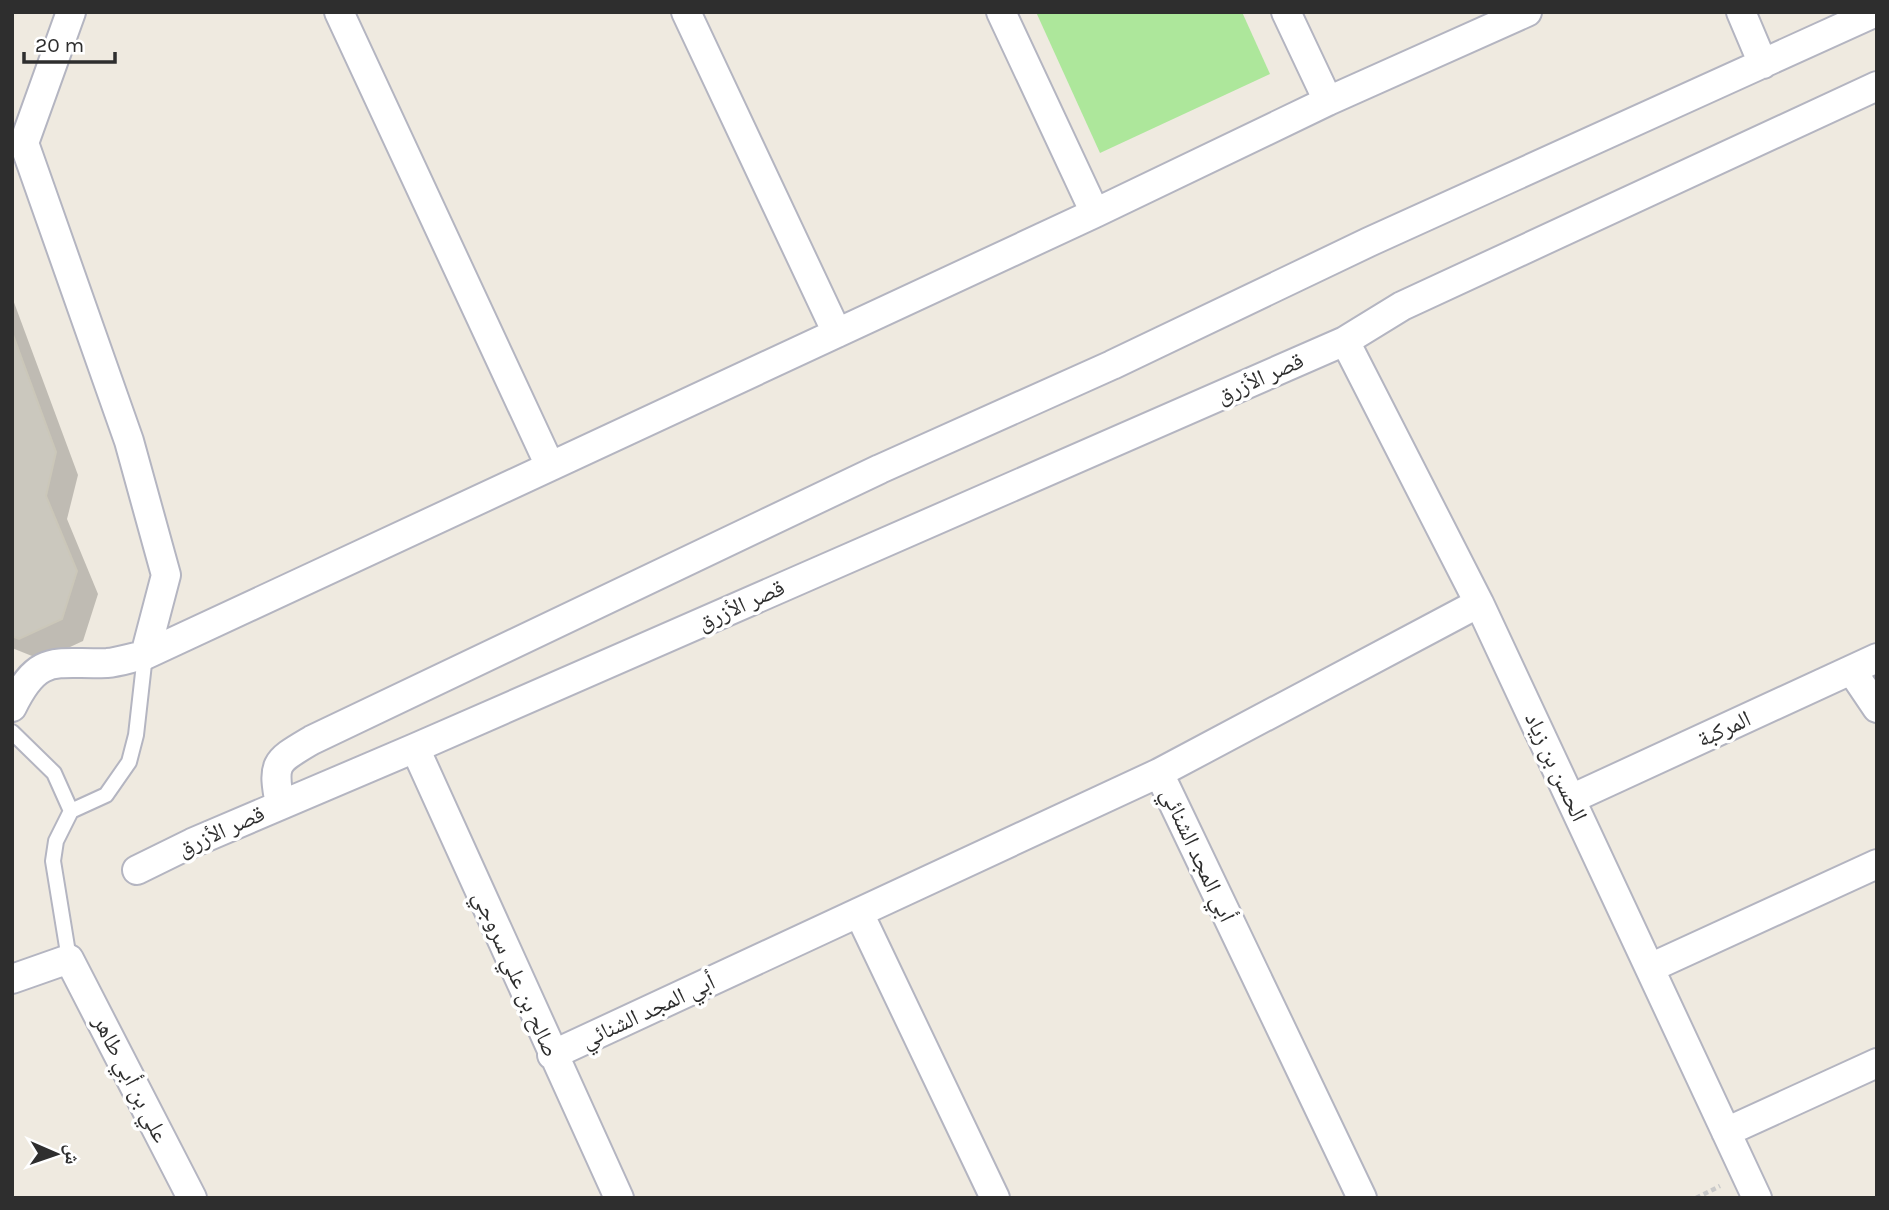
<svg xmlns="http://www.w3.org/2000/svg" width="1889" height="1210" font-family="Karla,'Noto Naskh Arabic',sans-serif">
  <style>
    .green { fill: #ade79b }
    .shadow { fill: #0003 }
    .building { fill: #cbc8be; stroke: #cbc7b9; stroke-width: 2 }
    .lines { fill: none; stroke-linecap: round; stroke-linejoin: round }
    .service-casing { stroke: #b4b5c1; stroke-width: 18 }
    .minor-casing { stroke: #b4b5c1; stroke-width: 32 }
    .path { stroke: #c9c9c9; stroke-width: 4.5; stroke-dasharray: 5 3.5; stroke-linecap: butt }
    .service { stroke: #fff; stroke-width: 14 }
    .minor { stroke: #fff; stroke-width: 28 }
    .labels { text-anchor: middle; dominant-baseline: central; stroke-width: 7; stroke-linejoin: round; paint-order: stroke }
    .street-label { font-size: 23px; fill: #2e2e2e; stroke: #fff }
  </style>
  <rect width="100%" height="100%" fill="#efeae0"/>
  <path class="green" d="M1036,12h206l28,62 -170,79z"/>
  <path class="shadow" d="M12,297l66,178 -11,44 31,75 -15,47 -41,19 -30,-12z"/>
  <path class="building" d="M12,332l44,120 -10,44 31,75 -15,48 -43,20 -7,-3z"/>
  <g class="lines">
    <defs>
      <path id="service" d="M12,732l42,41 17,38
        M69,959l-16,-98 3,-20 15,-30 35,-16 23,-33 7,-27 9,-80"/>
      <path id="minor" d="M339,12l211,454
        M686,12l151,321
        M1001,12l94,201
        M1286,12l42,89
        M1741,12l22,52
        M1345,341l134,262 278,595
        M145,655l950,-442 233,-112 199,-89
        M1852,671l25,37
        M12,707c27,-55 43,-42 95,-44 13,-1 26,-6 38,-8l21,-80 -37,-134 -105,-298 47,-131
        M415,748l204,450
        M1159,773l320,-170
        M1571,799l306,-141
        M280,805c-8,-43 -5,-43 32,-65l568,-271 232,-104 257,-123 507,-230
        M137,870l55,-27 223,-95 930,-407 57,-35 475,-220
        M859,913l136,285
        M1650,968l227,-104
        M12,979l57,-20 123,239
        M552,1055l607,-282 203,425
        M1726,1132l151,-69"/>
    </defs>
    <use href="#service" class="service-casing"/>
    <use href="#minor" class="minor-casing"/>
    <path class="path" d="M1696,1198l24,-12"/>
    <use href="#service" class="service"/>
    <use href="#minor" class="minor"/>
  </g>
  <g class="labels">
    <g class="street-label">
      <text transform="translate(1260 378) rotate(-24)">قصر الأزرق</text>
      <text transform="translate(741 605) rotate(-24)">قصر الأزرق</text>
      <text transform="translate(1724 729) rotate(-25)">المركبة</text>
      <text transform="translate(1556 767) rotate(65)">الحسن بن زياد</text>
      <text transform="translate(221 831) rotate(-24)">قصر الأزرق</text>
      <text transform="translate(1198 855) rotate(65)">أبي المجد الشنائي</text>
      <text transform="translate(516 974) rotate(66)">صالح بن علي سروجي</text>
      <text transform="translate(648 1011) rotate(-25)">أبي المجد الشنائي</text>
      <text transform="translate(131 1079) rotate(63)">علي بن أبي طاهر</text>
    </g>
  </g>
  <rect width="1889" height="1210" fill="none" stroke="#2e2e2e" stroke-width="28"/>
  <g transform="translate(56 1154) rotate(92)" stroke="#ffffff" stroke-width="5" paint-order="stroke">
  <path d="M0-5L12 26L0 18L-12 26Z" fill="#2e2e2e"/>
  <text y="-10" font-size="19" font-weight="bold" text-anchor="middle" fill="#2e2e2e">ش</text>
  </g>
  <path d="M24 52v10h91v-10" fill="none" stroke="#2e2e2e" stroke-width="3.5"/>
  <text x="35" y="52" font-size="21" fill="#2e2e2e" stroke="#ffffff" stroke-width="5" paint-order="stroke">20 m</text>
</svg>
